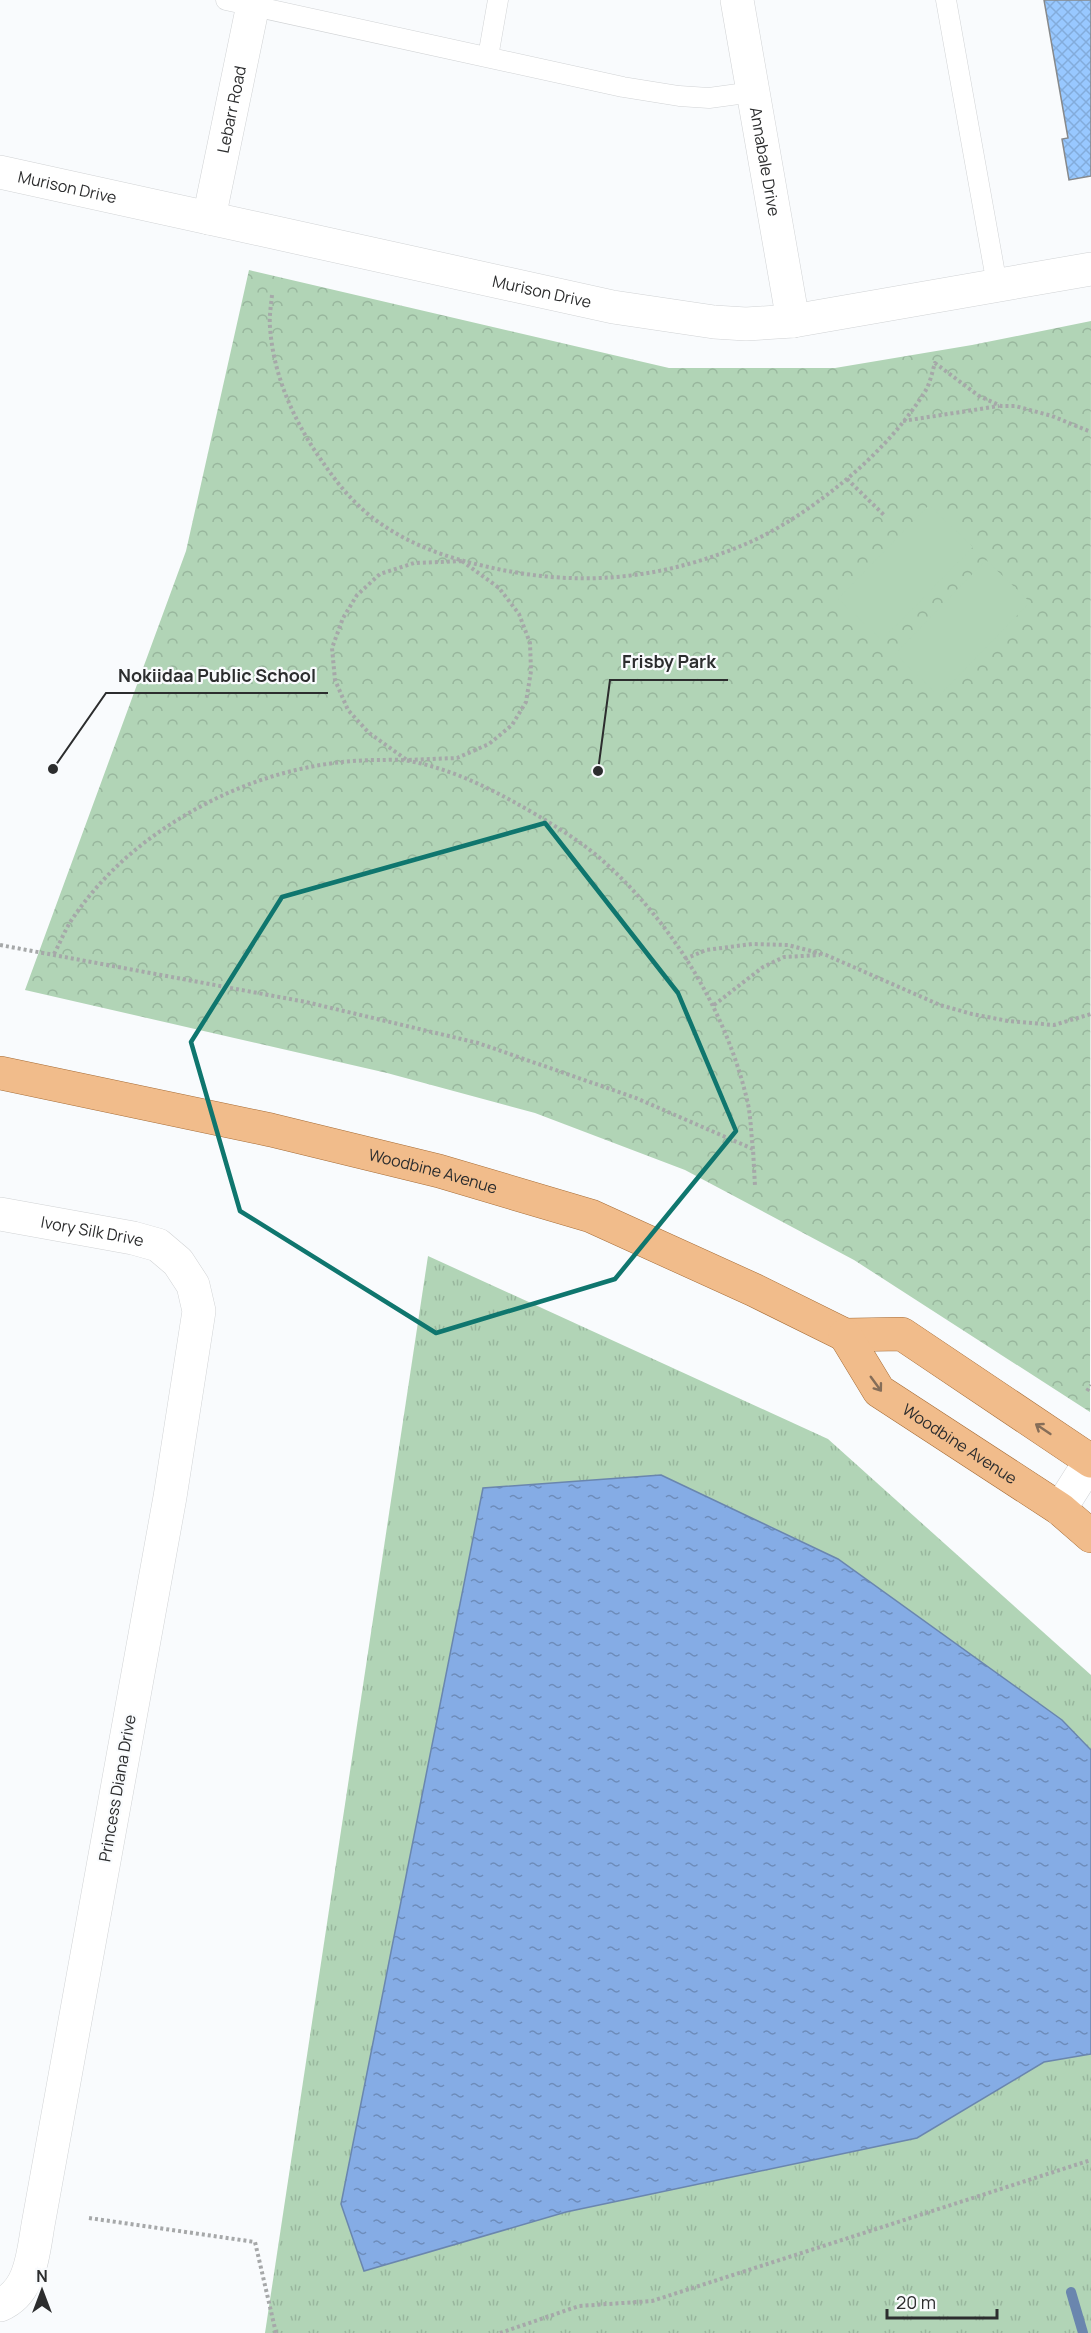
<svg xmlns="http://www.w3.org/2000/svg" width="1091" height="2333" font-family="Manrope,sans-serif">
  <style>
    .grass { fill: url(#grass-tufts) }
    .park { fill: url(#park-crowns) }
    .pitch { fill: #b1d4b6 }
    .water { fill: url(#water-ripples); stroke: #6a86ae; stroke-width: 1.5 }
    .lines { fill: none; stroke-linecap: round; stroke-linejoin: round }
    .stream { stroke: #6a86ae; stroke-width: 10 }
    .building { fill: url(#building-cross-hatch); stroke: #87898b; stroke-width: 1.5 }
    .service-casing { stroke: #d1d3d5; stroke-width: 21 }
    .minor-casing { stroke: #d1d3d5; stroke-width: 34 }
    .tertiary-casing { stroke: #d1d3d5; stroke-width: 34 }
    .primary-casing { stroke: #a66d38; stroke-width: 34 }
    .path { stroke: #a6a8a9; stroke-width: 4; stroke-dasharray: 3 3; stroke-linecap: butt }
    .service { stroke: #fff; stroke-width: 20 }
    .minor { stroke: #fff; stroke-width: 33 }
    .tertiary { stroke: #fff; stroke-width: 33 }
    .primary { stroke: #f1bc8b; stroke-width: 33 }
    .oneway { stroke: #856d58 }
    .marked { fill: none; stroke: #0f766e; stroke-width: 4.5; stroke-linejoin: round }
    .labels { text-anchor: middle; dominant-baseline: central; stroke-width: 4.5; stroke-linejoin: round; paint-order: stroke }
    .street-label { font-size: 16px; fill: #2c2d2e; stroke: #f9fbfd }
    .leader { fill: none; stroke: #2c2d2e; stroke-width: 2 }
    .callout-dot { fill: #2c2d2e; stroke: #f9fbfd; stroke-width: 2 }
    .callout-label { font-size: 18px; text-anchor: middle; font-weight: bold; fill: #2c2d2e; stroke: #f9fbfd; stroke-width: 4.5; stroke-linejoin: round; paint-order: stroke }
  </style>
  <defs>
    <pattern id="grass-tufts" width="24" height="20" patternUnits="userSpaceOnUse" patternTransform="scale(1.5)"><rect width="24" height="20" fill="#b1d4b6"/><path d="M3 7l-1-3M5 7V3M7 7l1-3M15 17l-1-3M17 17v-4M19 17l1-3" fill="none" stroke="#98b69d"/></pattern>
    <pattern id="park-crowns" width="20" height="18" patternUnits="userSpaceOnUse" patternTransform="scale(1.5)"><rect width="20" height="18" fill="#b1d4b6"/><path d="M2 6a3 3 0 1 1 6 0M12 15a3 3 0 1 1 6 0" fill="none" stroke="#98b69d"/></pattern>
    <pattern id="water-ripples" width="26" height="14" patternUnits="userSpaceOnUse" patternTransform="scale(1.5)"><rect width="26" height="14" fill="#85ace5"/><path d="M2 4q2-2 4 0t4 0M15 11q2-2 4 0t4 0" fill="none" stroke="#6d8cba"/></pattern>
    <pattern id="building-cross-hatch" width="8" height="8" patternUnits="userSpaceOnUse" patternTransform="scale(1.5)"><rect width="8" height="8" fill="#98c8ff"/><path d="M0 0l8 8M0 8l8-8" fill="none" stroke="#83acdb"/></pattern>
  </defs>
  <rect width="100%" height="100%" fill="#f9fbfd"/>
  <path class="grass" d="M428,1256l400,183 263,236v658h-826z"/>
  <path class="park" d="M249,270l420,98h166l137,-23 119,-24 -1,1091 -236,-152 -169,-90 -150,-57 -148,-40 -362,-83 161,-439z"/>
  <path class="pitch" d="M929,505l44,42 -91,93 -44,-41z
    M986,560l44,42 -91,94 -44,-42z"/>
  <path class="water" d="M661,1475l177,84 224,161 29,30v304l-47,8 -127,76 -351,74 -202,59 -23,-67 142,-716z"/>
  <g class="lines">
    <path class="stream" d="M1071,2292l12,41"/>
  </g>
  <path class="building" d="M1044,0h47v176l-22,4 -7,-41 6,-1z"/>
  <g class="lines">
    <defs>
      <path id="service" d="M226,0l397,87 56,9 30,2 44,-6
        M946,0l51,285
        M488,57l10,-57"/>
      <g id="minor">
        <path id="s1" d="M737,0l56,321"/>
        <path id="s2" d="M209,218l45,-218"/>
        <path id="s3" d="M0,1214l133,24 25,7 20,17 15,23 6,26 -29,186 -132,728c-5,29 -7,67 -38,80"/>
      </g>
      <g id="tertiary">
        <path id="s4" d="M0,172l613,135 101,15 32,2 47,-3 298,-52"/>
        <path d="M1060,1509l31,-49"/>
      </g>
      <g id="primary">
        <path id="s5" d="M0,1073l271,57 168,41 152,45 163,74 91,45 57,-1 189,127"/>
        <path id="s6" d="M845,1335l34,56 181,118 31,27"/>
      </g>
    </defs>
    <use href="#service" class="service-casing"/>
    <use href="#minor" class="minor-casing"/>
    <use href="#tertiary" class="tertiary-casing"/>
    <use href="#primary" class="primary-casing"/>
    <path class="path" d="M272,295c-1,11 -3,22 -2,32 3,45 21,87 45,124 13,19 26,38 43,54 33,32 78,50 122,60 89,22 170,17 256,-17 36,-14 71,-37 101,-61 33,-26 65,-59 87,-94 6,-8 8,-21 11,-30l44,33 22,10h14l37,10 39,16
      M903,421l96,-15
      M847,479l38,37
      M462,561l37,27 20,26 11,29 1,28 -5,31 -14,23 -23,19 -32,14 -50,2 -38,-27 -21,-23 -13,-30 -3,-32 11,-30 14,-23 23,-21 34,-11z
      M0,945l306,57 172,41 158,55 117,51 2,37
      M54,954c7,-13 12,-27 21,-39 35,-50 80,-85 134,-113 53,-27 112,-42 171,-42 9,0 20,-1 29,1 38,7 72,23 105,41 27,15 64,37 87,57 71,63 126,152 147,245 3,15 3,30 5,45
      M685,959l21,-9 46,-6 36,1 38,10 114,50 32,9 36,7 46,4 37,-11
      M714,1005l49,-38 21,-10 36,-2
      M1087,1391l4,-6
      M89,2218l166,24 21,91
      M500,2333l79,-27 73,-5 439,-141"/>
    <use href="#service" class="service"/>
    <use href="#minor" class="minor"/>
    <use href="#tertiary" class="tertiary"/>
    <use href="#primary" class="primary"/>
  </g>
  <defs><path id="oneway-shaft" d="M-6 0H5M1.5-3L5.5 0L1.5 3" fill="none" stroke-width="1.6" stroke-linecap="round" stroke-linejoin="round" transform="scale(1.5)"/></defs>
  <g class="oneway">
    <use href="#oneway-shaft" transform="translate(876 1384) rotate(54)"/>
    <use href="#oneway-shaft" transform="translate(1043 1429) rotate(-146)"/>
  </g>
  <path class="marked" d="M545,823l133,170 58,138 -121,148 -179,54 -196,-122 -49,-169 91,-145z"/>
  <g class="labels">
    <g class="street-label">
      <text stroke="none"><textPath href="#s2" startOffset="111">Lebarr Road</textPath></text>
      <text stroke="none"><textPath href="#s1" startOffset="164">Annabale Drive</textPath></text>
      <text stroke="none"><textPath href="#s4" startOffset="69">Murison Drive</textPath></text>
      <text stroke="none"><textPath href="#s4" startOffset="555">Murison Drive</textPath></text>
      <text stroke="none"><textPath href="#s5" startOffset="444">Woodbine Avenue</textPath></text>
      <text stroke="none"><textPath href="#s3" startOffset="94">Ivory Silk Drive</textPath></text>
      <text stroke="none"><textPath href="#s6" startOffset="162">Woodbine Avenue</textPath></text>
      <text transform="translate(117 1788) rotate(-80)">Princess Diana Drive</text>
    </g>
  </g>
  <path class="leader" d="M598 771L610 680H728M53 769L106 693H328"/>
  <g class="callout-dot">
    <circle cx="598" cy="771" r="6"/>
    <circle cx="53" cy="769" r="6"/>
  </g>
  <g class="callout-label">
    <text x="669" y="668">Frisby Park</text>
    <text x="217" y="682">Nokiidaa Public School</text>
  </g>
  <g transform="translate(42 2291)" stroke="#f9fbfd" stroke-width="4.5" paint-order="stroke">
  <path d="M0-4.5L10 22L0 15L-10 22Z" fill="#2c2d2e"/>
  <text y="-9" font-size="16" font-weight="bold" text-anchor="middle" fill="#2c2d2e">N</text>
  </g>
  <path d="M887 2309v9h110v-9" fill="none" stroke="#2c2d2e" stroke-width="3"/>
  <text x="896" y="2309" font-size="18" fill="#2c2d2e" stroke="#f9fbfd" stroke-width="4.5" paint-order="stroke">20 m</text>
</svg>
